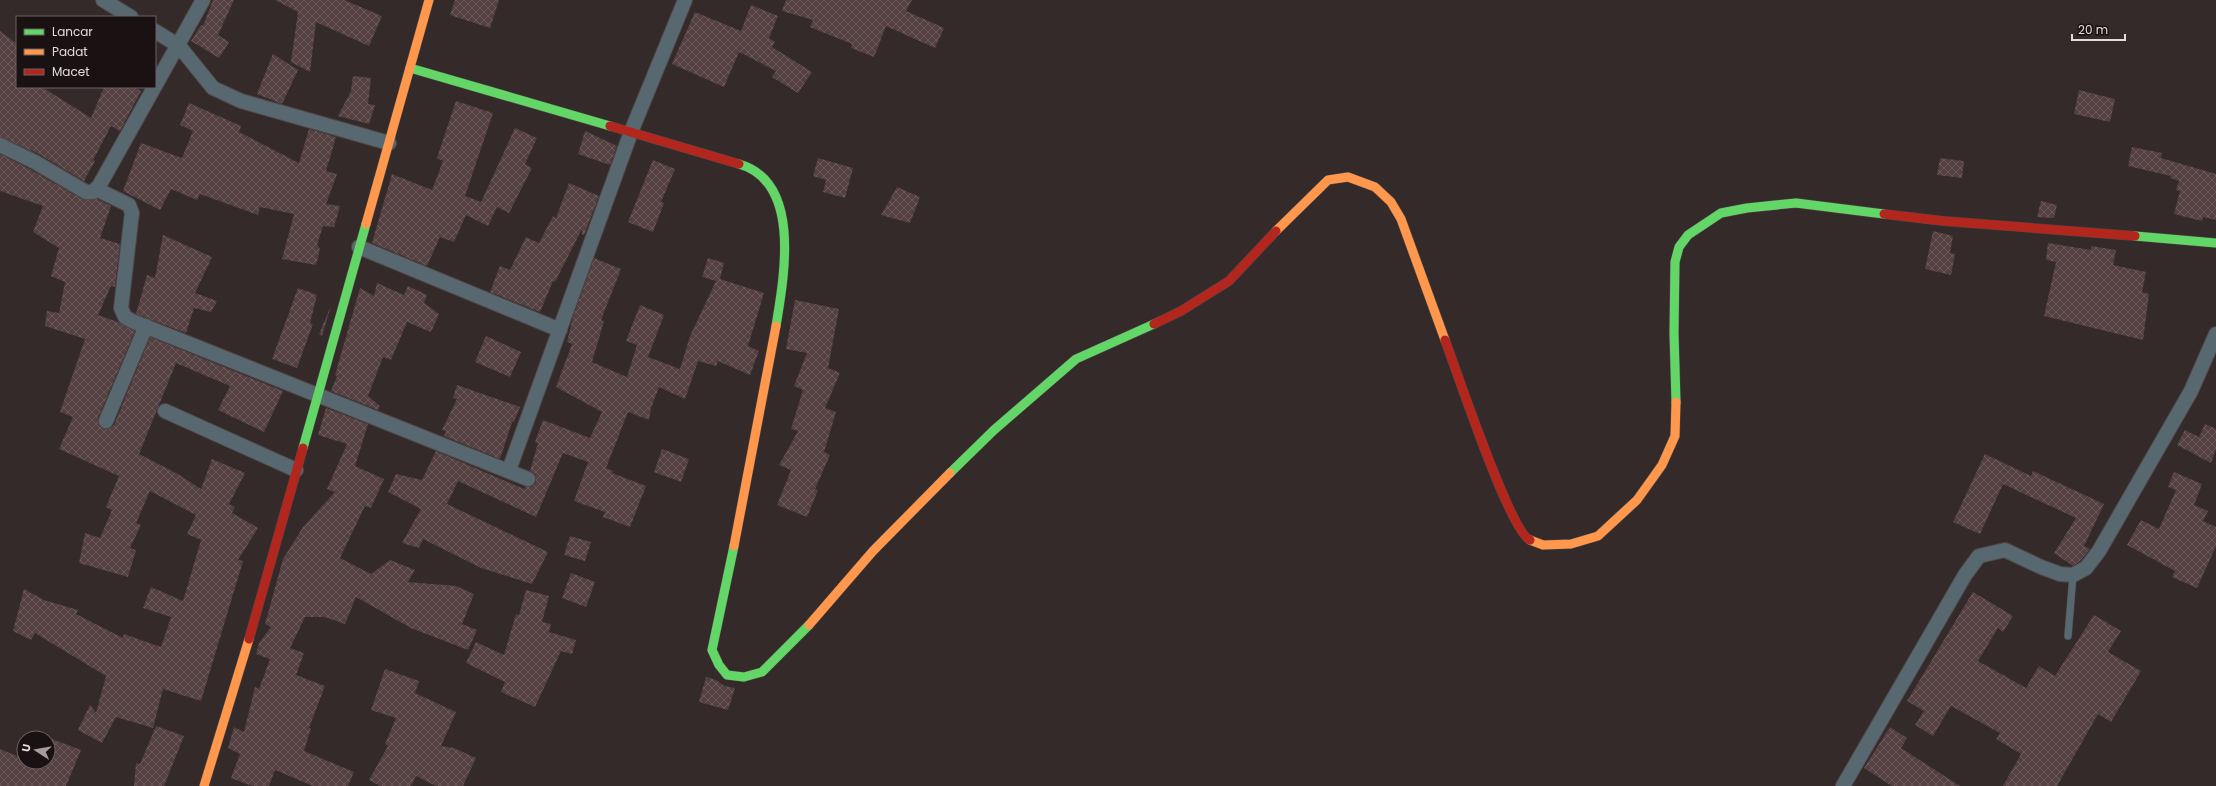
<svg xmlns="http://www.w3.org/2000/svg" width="2216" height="786" font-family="Poppins,sans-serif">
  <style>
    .building { fill: url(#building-cross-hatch) }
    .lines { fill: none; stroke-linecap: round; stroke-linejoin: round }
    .lane-casing { stroke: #504747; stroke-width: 8 }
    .street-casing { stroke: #504747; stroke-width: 16 }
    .fast-casing { stroke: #504747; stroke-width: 10 }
    .slow-casing { stroke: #504747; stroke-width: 10 }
    .jam-casing { stroke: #504747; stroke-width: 10 }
    .lane { stroke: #586871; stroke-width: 7 }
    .street { stroke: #586871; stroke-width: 14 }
    .fast { stroke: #63d668; stroke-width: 9 }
    .slow { stroke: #ff974d; stroke-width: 9 }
    .jam { stroke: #b3261e; stroke-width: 9 }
  </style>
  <defs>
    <pattern id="building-cross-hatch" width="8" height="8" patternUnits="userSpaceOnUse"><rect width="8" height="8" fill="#543f41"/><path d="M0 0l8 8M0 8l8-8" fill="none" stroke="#6d5a5c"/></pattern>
  </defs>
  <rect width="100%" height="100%" fill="#342a2a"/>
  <path class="building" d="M213,0h21l-16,35 11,7 -10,16 -28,-17 10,-16 2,1z
    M275,0h69l38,16 -13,30 -53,-24 -6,50 -19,-10 7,-50z
    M455,0h44l-9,28 -40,-13z
    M786,0h126l-6,11 38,17 -9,20 -49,-22 -12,31 -23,-9 1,-4 -42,-17 3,-7 -31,-9z
    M751,5l27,11 -9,22 6,4 -3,5 40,25 -14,21 -26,-16 4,-6 -37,-19 -15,35 -52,-23 23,-52 46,19z
    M0,31l17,13v43h25l49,31 13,-31h29l8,4 -21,40 -9,-5 -18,34 2,1 -11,20 -45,-27 -39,-17z
    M273,54l25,16 -16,34 -25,-10z
    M353,76l18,2 -3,26 7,1 -6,19 -31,-8 13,-25z
    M2079,90l36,9 -5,23 -36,-8z
    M456,101l37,12 -28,83 16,6 34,-74 22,10 -12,26 7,4 -23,45 -12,-6 -9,19 -22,-11 -12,27 -14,-5 -13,29 -55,-23 20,-69 40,16 11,-29 -6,-3z
    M189,103l52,23 -2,6 60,31 10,-34 27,8 -10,34 11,3 -11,30 14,2 -6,21 -11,-1 -6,19 3,4 -4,16 -34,-6 12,-45 -34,-7 -2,8 -58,-21 -3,6 -26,-11 -11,21 -37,-19 18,-48 41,15 11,-27 -13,-6z
    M585,131l32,15 -7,19 -32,-11z
    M2132,147l30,6 -1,5 55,16v46l-13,-3 -1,4 -28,-7 6,-23 -4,-1 3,-9 -9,-3 1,-2 -43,-10z
    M0,154l31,16 51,29h15l14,7 -11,32 20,6 -5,43 -4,-1 -13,29 20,7 17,9 -37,87 2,8 7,3 7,-4 36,-88 133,54 -19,41 -46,-22 12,-24 -54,-23 -37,91 37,19 25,16 11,-30 33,14 -16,31 6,3 -3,6 26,15 -20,32 5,1 -42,140 -38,-12 -10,39 -37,-11 -14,26 -24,-13 12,-25 6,8 10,-37 -71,-43 -4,7 -18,-9 11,-42 20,11 34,10 -2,4 47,24 1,-4 37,13 10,-30 -28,-9 8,-21 32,14 18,-61 -14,-6 9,-19 -46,-24 -14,32 5,2 -11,23 6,2 -8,27 -49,-14 6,-30 15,5 12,-28 -6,-3 13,-31 -60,-27 14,-32 -13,-5 25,-73 -40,-13 2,-15 12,2 6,-31 -14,-6 8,-28 -26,-16 10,-26 -43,-15z
    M818,158l35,10 -8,30 -22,-6 3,-12 -13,-4z
    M1940,158l24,3 -2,17 -25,-3z
    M653,160l22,9 -14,33 3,1 -11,29 -25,-10z
    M569,183l30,13 -15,39h-2v-6l-27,53 -2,-1 -13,31 -50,-20 10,-26 10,4 16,-33 13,6 14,-27 3,2z
    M897,187l23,10 -10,26 -29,-8z
    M2041,201l16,4 -3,13 -17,-1z
    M1933,231l20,5 -3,17 5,1 -4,21 -26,-6z
    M163,235l49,22 -17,36 22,8 -6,11 -17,-4 -8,25 -50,-19 11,-39 8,3z
    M2048,243l43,7v-4l25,4 -3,15 33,7 -4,20 7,2 -6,46 -99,-24 12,-54 -10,-2z
    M594,258l27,11 -20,51 3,1 -12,41 35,15 10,-32 -11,-4 14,-36 24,10 -16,42 32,12 10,-33 26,-55 -14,-4 6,-19 16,5 -4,16 44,14 -16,53 11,5 -9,24 -32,-14 -2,5 -18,-5 -13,38 -26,-12 -8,21 -2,12 -21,-8 -22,56 7,3 -1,2 34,13 -16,41 -27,-10 2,-5 -31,-11 14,-39 -25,-9 -27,64 -78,-36 -11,23 101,48 -16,32 -51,-16 -58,-29 -4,9 -17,-5 19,-34 -33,-17 8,-18 26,6 14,-29 88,38 1,-2 8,-1 3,-4 -1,-8 -5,-3 8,-28 -3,-1 8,-22 47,18 12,-26 -46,-25 16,-43 -5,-2 6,-25z
    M377,283l27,12 4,-9 19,9 -3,8 15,11 -8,18 -24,-10 -16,38 -8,-3 -15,39 12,10 -2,4 -47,-19 6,-15 -2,-1 25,-87 14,8z
    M298,288l19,7 -7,28 3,1 -16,44 -25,-9z
    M795,300l44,9 -11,59 12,5 -15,35 11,4 -12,40 6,3 -15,34 3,1 -11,27 -30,-12 14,-35 -12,-5 19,-34 -7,-2 12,-39 -9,-4 13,-33 -21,-4z
    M331,306l-9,30 -3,-2z
    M486,336l35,16 -11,25 -35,-15z
    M457,385l63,22 -6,15h-2l-12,37 -56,-23 2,-5 -4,-1 15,-31 -4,-1z
    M326,408l42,16 -13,42 29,13 -13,29 -6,-2 -25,52 31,16 19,-14 25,10 -7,12 48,4 18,8 -12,30 15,6 -9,20 -57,-22 -55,-31 -11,27 -20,-7h-20l-15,31 14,5 -8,22 29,11 -16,42h2l-7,23 50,21 -6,14h-35l-38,-16 -6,16h-17l-21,-8 9,-24 -12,-6 6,-21 10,5 11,-45 4,2 11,-30 -14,-5 3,-11 12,-16 -6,-3 18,-65 20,-32 32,-35 -8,-3 20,-45 -29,-9z
    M2205,424l11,5v20l-5,14 -34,-18 8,-15 14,7z
    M662,449l27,10 -8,23 -27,-10z
    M1985,454l46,22 2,-5 71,33 -20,42 6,3 -10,12 -7,5 -19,-13 22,-35 -73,-34 -23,50 -27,-12z
    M2174,472l28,12 -8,21 14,6 -5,10 13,6v19l-19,42 -25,-11 3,-6 -48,-26 14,-25 18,9 17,-39 -8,-3z
    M570,536l21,6 -6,19 -21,-6z
    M571,573l24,9 -9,25 -24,-9z
    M526,590l23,6 -7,26 9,2 -2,8 27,8 -4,14 -11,-3 -26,56 -34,-15 4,-10 -39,-19 10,-21 28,13 12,-41 3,1z
    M1973,592l40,24 -10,16 -5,-4 -20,33 48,27 13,-22 16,10 39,-61 27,16 -13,21 33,19 -30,51 -13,-8 -41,72h-54l18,-32 -25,-15 4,-6 -49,-27 -18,30 -18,-11 9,-14 -17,-10z
    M385,669l34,12 -4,12 41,19 -15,34 13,2 22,10 -13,28h-27l-20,-10 -5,10h-31l-11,-6 19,-34 -3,-2 11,-26 -25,-8z
    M706,677l10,3 9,6 10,2 -7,22 -29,-8z
    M156,726l28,10 -20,50h-30l2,-23 4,1z
    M1890,727l17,11 -6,10 59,38h-68l-28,-18z
    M52,739l29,11 -15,36h-66v-37l24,10v3h6l14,6 2,-6h2z"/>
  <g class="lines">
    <defs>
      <path id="lane" d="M2068,636l5,-61"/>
      <path id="street" d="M103,0l28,17
        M155,31l24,15 34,42 28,13 148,42
        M0,145l35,17 51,30h7l6,-6 104,-186
        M96,189l33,16 3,8 -1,8 -10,87 4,9 7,4 396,158
        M359,247l201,83
        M165,411l131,59
        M106,421l40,-95
        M509,470l122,-338 54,-132
        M1843,786l122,-211 14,-19 26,-6 36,17 19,7 13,1 13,-7 13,-17 92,-160 25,-57"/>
      <path id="fast" d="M410,68l200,58
        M739,164c63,18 45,113 37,162
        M2135,236l81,7
        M1676,402l-2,-69 1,-71 4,-15 9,-12 33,-22 26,-5 49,-5 88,11
        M303,448l63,-224
        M950,473l44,-43 82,-71 78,-35
        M734,546l-22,104 7,15 8,10 17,2 18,-5 47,-47"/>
      <path id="slow" d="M366,224l63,-224
        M1276,231l52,-51 20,-3 27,10 16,15 10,17 44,121
        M1530,540l13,5 28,-1 27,-8 39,-36 25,-35 13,-29 1,-34
        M734,546l42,-220
        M809,625l64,-74 77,-78
        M204,786l45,-147"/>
      <path id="jam" d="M610,126l129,38
        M1884,214l59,7 192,15
        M1154,324l27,-13 48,-30 47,-50
        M1445,340c11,29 65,192 85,200
        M249,639l54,-191"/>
    </defs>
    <use href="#lane" class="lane-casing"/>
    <use href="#street" class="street-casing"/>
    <use href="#fast" class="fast-casing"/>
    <use href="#slow" class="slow-casing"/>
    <use href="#jam" class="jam-casing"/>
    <use href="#lane" class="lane"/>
    <use href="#street" class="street"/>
    <use href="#fast" class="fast"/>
    <use href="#slow" class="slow"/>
    <use href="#jam" class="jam"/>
  </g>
  <rect x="16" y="16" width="140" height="72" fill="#1a1112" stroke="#6c6162"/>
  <rect x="24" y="29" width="20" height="6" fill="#63d668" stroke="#6c6162"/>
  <text x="52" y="36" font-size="12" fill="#e7dada">Lancar</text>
  <rect x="24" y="49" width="20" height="6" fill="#ff974d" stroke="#6c6162"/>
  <text x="52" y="56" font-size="12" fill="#e7dada">Padat</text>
  <rect x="24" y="69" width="20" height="6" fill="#b3261e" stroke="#6c6162"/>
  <text x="52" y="76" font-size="12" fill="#e7dada">Macet</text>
  <g transform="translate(36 750) rotate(282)"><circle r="19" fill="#1a1112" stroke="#6c6162"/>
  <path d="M0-3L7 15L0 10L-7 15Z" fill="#a89c9c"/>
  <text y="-6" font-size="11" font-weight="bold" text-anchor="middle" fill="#e7dada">U</text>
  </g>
  <path d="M2072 34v6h53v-6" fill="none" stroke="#e7dada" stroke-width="2"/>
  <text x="2078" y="34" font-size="12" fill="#e7dada" stroke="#1a1112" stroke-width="3" paint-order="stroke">20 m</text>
</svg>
